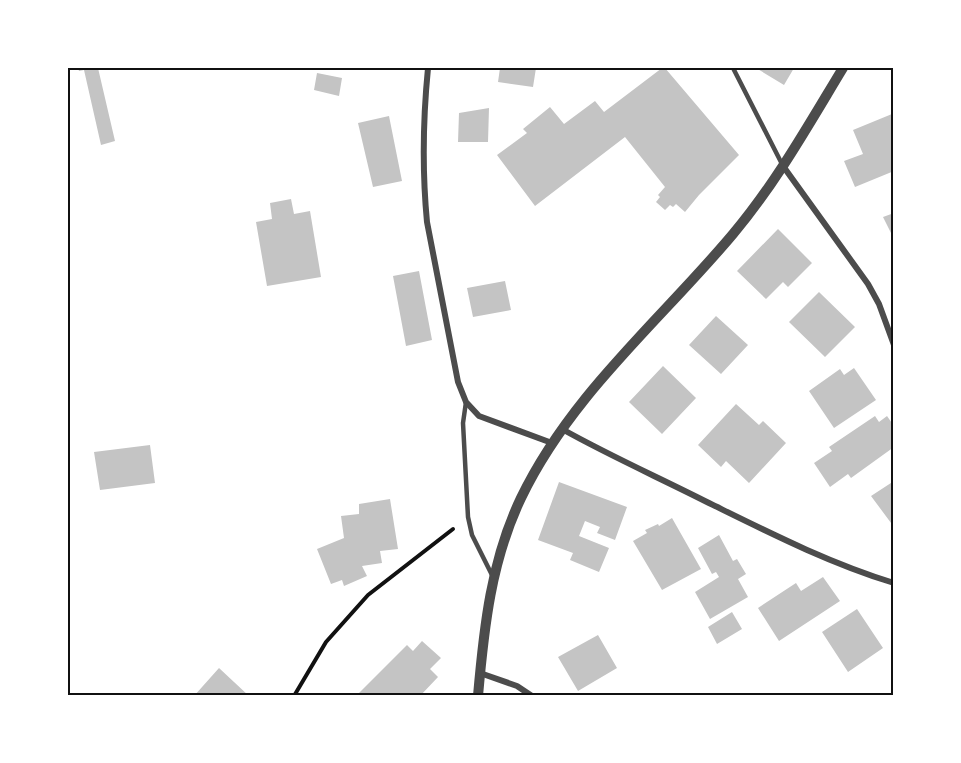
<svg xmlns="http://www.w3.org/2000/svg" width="961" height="763" font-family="Overpass,sans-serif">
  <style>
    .building { fill: #c4c4c4 }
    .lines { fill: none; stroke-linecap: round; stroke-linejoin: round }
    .path { stroke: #111; stroke-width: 4 }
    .service { stroke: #4c4c4c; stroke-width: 4.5 }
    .minor { stroke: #4c4c4c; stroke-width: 6 }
    .tertiary { stroke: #4c4c4c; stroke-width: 10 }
    .neatline { fill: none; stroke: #111; stroke-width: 2 }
  </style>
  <rect width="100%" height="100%" fill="#fff"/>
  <path class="building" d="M78,68h20l17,73 -14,4 -17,-75 -5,1z
    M500,68h36l-3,19 -35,-5z
    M662,68h3l74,87 -40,40 -14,17 -9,-8 -3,3 -3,-2 -5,5 -9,-8 4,-5 -2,-2 7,-8 -40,-50 -90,69 -38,-51 30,-22 -4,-4 27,-22 14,17 31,-23 9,11z
    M756,68h38l-10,17z
    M317,73l25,5 -3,18 -25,-6z
    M489,108l-1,34h-30l1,-29z
    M892,114l2,57 -39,16 -11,-26 19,-7 -10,-24z
    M389,116l13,65 -29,6 -15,-64z
    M291,199l3,15 16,-3 11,66 -54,9 -11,-64 16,-3 -2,-16z
    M894,213v26l-11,-22z
    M778,229l34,34 -24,24 -5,-5 -17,17 -29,-28z
    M419,271l13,69 -26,6 -13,-70z
    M505,281l6,29 -38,7 -6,-29z
    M819,292l36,35 -30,30 -36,-35z
    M716,316l32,29 -27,29 -32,-29z
    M663,366l33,32 -34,36 -33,-32z
    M854,368l22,32 -42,28 -25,-37 31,-22 4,6z
    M736,404l23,21 4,-4 23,22 -37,40 -23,-22 -5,6 -23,-22z
    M875,416l4,6 8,-6 7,10v12l-2,1 2,8 -43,31 -3,-4 -18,13 -16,-24 18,-12 -3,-4z
    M150,445l5,38 -55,7 -6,-38z
    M894,481v46l-23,-31z
    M559,482l68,25 -12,33 -18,-7 3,-6 -15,-6 -6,15 30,12 -10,24 -29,-12 3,-7 -35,-13z
    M390,499l8,50 -18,2 2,12 -20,3 5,10 -23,10 -2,-6 -11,4 -14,-35 27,-11 -3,-22 18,-2v-10z
    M672,518l29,51 -39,21 -29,-49 14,-8 -2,-3 13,-6 1,2z
    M719,535l14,26 4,-2 9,15 -8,5 10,18 -38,22 -15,-27 24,-15 -3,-5 -4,2 -14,-26z
    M823,577l17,24 -61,40 -21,-33 38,-25 5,8z
    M857,609l26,39 -35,24 -26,-40z
    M732,612l10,17 -25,15 -9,-17z
    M598,635l19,33 -39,23 -20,-34z
    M422,641l19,17 -11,11 8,8 -18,19h-64l51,-51 6,6z
    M219,668l30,28h-55z"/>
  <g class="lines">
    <path class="path" d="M294,696l32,-54 42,-47 85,-66"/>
    <path class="service" d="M733,68l49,96
      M466,402l-3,21 5,94 4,18 20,40"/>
    <path class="minor" d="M428,68c-5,51 -6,102 -1,154l31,160 8,20 13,14 73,27
      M783,166l85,118 11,20 15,41
      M562,429c48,27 98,49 147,74 61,30 120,60 185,80
      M480,673l37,13 15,10"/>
    <path class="tertiary" d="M478,696c6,-69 13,-135 43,-198 50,-104 140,-178 212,-264 43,-51 76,-110 110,-166"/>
  </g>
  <rect width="961" height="763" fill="none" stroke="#ffffff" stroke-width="138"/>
  <rect x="69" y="69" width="823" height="625" class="neatline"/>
</svg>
